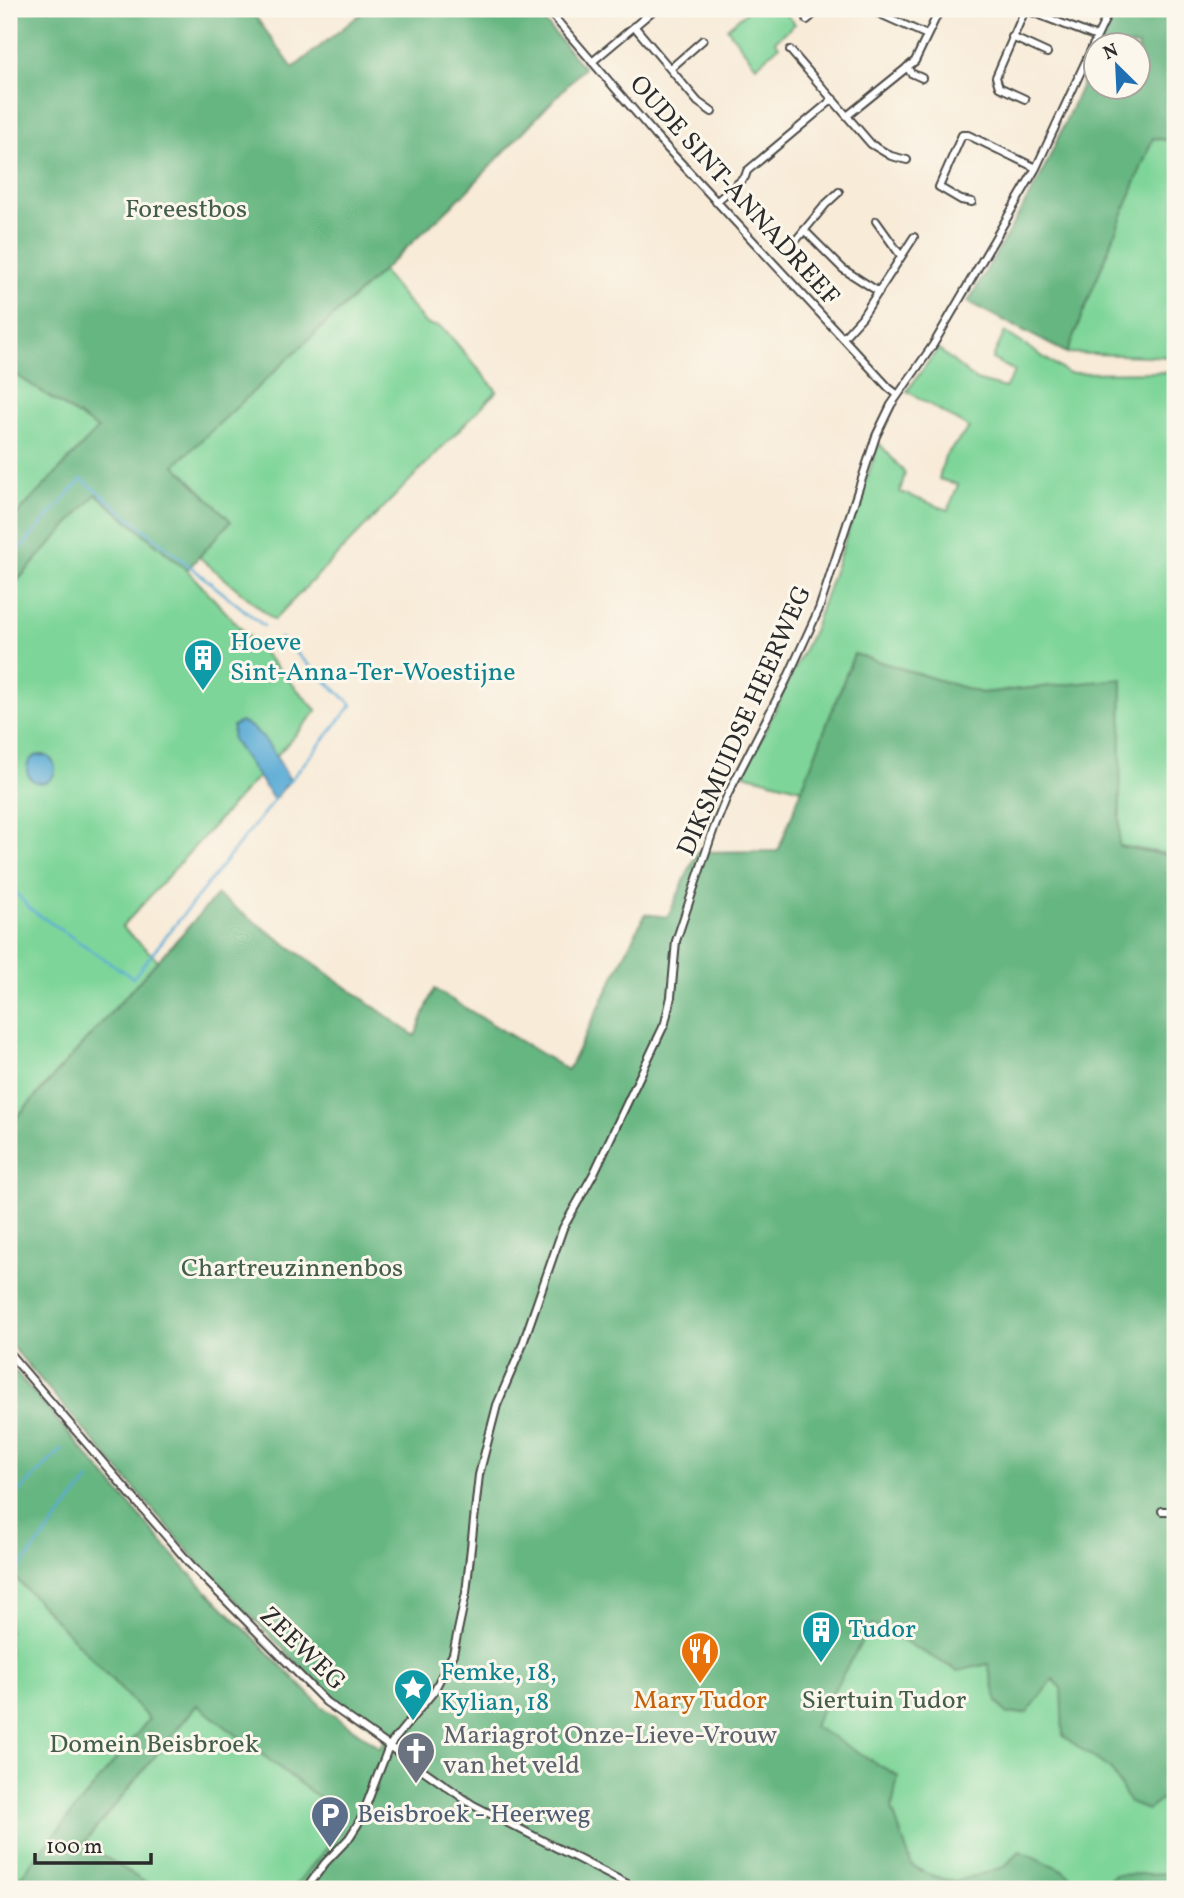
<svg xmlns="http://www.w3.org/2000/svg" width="1184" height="1898" font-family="Vollkorn,serif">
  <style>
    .green { fill: #7ed599; stroke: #548062; stroke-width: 2 }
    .forest { fill: #66b681; stroke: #487056; stroke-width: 2 }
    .water { fill: #5bacd6; stroke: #436c80; stroke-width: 2 }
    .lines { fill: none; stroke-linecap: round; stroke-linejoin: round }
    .stream { stroke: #5bacd6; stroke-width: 2.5 }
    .street-casing { stroke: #4a4845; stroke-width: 10 }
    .street { stroke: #fff; stroke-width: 6 }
    .labels { text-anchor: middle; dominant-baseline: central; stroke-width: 6; stroke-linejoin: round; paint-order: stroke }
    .street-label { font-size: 26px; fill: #2b2b2b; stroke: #fbf7ec }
    .park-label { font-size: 26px; fill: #445e4c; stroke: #fbf7ec }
    .culture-label { font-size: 26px; fill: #0d838f; stroke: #fbf7ec; text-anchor: start }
    .food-label { font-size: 26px; fill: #c56008; stroke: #fbf7ec }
    .worship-label { font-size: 26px; fill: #5b616d; stroke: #fbf7ec; text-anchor: start }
    .service-label { font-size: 26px; fill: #4e5e75; stroke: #fbf7ec; text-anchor: start }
  </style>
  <rect width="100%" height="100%" fill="#fbf7ec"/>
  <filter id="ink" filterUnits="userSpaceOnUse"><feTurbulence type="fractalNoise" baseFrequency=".0143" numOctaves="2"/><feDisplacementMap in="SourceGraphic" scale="14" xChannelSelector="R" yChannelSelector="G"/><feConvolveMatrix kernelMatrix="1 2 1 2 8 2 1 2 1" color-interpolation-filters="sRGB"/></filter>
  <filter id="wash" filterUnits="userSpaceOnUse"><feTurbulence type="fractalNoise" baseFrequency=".00686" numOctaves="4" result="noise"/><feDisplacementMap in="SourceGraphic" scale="28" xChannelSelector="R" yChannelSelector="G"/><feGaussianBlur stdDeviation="1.57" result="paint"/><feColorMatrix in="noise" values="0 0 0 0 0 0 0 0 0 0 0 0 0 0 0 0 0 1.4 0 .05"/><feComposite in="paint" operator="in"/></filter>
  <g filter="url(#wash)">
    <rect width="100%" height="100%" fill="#f8ebd8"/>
    <path class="green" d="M750,9h32l13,15 -20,17 4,5 -23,20 -29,-38z
      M1153,138l22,3v216l-108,-4z
      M382,271l44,53 14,3 7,5 50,59 -223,229 -75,-63 31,-36 -56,-56z
      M1005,332l63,41 107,-1v483l-56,-9 3,-167 -141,14 -127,-39 -52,135 -58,-15 69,-143 66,-188 26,30 -5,19 48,18 10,-25 -19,-6 6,-23 24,-28 -62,-37 31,-42 38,31 29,8 10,-17 -23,-12z
      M9,370l89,59 -89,94z
      M96,494l91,76 130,141 -195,216 36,33 -149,166v-536z
      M9,1364l177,206 135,136 59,42 7,-11 788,-233v385h-1166z"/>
    <path class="forest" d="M13,9h237l43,59 74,-59h167l50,59 -119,125 -290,272 56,56 -44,49 -91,-76 -87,96v-67l89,-94 -89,-59v-355z
      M1118,9h57v132l-22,-3 -86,215 -99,-51 74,-128 54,-121v35h42v-42l-38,-1z
      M854,654l127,39 141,-14 -3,167 41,8 15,1v893l-12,50 -15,12 -18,-7 -19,-33 -48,-34 -2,-48 -8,-9 -26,34 -20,1 -10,-12 -9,-38 -30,7 -86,-47 -59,102 85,50 -6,32 20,58 18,9 25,7 49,-15 16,-16 41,18 27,20h-69l-11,-6 -6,6h-710l50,-59 -5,-12 -14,-17 -126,-96 -113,138 71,46h-145l139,-170 -140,-148v-207l177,206 135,136 59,42 6,-11 -57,-41 -132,-135 -188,-218v-217l208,-231 198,141 19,-47 134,81 77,-156 23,3 29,-65 81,-1z
      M1175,1873v16h-77l17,-14z"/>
    <path class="water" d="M241,722c23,7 37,39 49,58l-16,20 -42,-61 1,-13z
      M27 769a14 14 0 1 1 28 0a14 14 0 1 1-28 0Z"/>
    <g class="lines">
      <path class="stream" d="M9,14l3,-5
        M9,561l73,-82 182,147
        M280,638l72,67 -64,78
        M9,885l21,24 103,69 142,-179
        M9,1502l53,-53
        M19,1569l70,-89"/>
    </g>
  </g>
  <g filter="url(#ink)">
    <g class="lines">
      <defs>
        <path id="street" d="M547,9l109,127 233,252 9,7
          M869,9l58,26
          M1024,9l73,28
          M1025,10l-29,67 3,10 26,12
          M807,20l13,-11
          M634,26l64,76 14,10
          M1012,37l35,16
          M790,50l81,94 20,12 16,4
          M592,62l63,-53
          M907,67l4,6 11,5
          M670,69l33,-29
          M847,116l68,-55 25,-52
          M716,202l29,-25 2,-6 86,-72
          M972,202l-11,-2 -22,-13 23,-52h6l68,33
          M876,221l25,35
          M804,230l39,39 36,23
          M797,239l29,-35 13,-12
          M843,338l19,-21 52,-80
          M9,1353l182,212 135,137 147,103 164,84
          M1162,1511h13
          M306,1889l19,-26 24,-25 12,-19 28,-73 45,-55 19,-37 13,-61 13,-118 18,-70 24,-56 42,-121 31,-55 71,-150 6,-26 5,-56 37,-110 15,-37 58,-113 33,-72 57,-173 15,-31 42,-60 103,-177 74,-159"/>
      </defs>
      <use href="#street" class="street-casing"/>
      <use href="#street" class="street"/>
    </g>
  </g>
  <defs>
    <symbol id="building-pin" viewBox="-11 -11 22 30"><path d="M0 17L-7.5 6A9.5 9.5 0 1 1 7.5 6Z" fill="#0f9aa8" stroke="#fbf7ec"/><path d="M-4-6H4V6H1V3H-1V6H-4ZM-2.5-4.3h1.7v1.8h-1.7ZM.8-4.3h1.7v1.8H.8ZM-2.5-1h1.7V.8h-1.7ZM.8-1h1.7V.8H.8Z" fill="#fff"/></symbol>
    <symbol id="restaurant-pin" viewBox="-11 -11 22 30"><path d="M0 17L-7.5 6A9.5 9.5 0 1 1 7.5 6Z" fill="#e8710a" stroke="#fbf7ec"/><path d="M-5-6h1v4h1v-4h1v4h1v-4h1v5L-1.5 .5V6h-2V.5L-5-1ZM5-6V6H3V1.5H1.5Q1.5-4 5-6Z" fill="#fff"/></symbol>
    <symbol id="sight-pin" viewBox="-11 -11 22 30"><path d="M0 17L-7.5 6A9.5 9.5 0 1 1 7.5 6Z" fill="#0f9aa8" stroke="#fbf7ec"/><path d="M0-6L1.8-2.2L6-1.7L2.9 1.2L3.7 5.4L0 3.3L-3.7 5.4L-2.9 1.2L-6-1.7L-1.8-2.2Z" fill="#fff"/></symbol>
    <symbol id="church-pin" viewBox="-11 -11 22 30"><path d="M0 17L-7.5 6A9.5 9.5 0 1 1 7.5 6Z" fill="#6b7280" stroke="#fbf7ec"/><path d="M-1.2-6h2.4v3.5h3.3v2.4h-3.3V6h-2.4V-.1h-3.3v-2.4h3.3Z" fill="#fff"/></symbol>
    <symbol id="parking-pin" viewBox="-11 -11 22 30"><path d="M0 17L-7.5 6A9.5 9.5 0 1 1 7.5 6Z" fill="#5c6f8a" stroke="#fbf7ec"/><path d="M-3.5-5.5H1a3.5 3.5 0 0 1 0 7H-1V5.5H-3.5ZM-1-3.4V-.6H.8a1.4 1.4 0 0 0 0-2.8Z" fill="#fff"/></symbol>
  </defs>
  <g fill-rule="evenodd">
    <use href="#building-pin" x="181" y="636" width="44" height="60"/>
    <use href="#building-pin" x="799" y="1608" width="44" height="60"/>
    <use href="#restaurant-pin" x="678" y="1629" width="44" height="60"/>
    <use href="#sight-pin" x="391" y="1666" width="44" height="60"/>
    <use href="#church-pin" x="394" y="1729" width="44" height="60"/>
    <use href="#parking-pin" x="308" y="1793" width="44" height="60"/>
  </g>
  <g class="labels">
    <g class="street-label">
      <text transform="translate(734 191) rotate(48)">OUDE SINT-ANNADREEF</text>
      <text transform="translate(745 721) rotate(-66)">DIKSMUIDSE HEERWEG</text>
      <text transform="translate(302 1649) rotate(44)">ZEEWEG</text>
    </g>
    <g class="park-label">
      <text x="186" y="210">Foreestbos</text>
      <text x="292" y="1269">Chartreuzinnenbos</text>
      <text x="884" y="1701">Siertuin Tudor</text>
      <text x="154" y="1745">Domein Beisbroek</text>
    </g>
    <g class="culture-label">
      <text x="230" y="643">Hoeve<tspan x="230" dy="30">Sint-Anna-Ter-Woestijne</tspan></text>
      <text x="848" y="1630">Tudor</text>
      <text x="440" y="1673">Femke, 18,<tspan x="440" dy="30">Kylian, 18</tspan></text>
    </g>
    <g class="food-label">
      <text x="700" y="1701">Mary Tudor</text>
    </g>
    <g class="worship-label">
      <text x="443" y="1736">Mariagrot Onze-Lieve-Vrouw<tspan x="443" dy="30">van het veld</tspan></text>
    </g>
    <g class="service-label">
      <text x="357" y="1815">Beisbroek - Heerweg</text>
    </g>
  </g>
  <rect width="1184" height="1898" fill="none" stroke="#fbf7ec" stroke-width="35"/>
  <g transform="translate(1117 66) rotate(336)"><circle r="33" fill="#fbf7ec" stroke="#a8a59f" stroke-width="2"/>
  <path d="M0-5L12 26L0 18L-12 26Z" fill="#1f6fb2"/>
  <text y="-10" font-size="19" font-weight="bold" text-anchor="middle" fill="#2b2b2b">N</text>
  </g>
  <path d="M35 1853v10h116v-10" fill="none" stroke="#2b2b2b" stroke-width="3.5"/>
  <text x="46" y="1853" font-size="21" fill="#2b2b2b" stroke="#fbf7ec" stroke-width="5" paint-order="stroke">100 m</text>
</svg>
